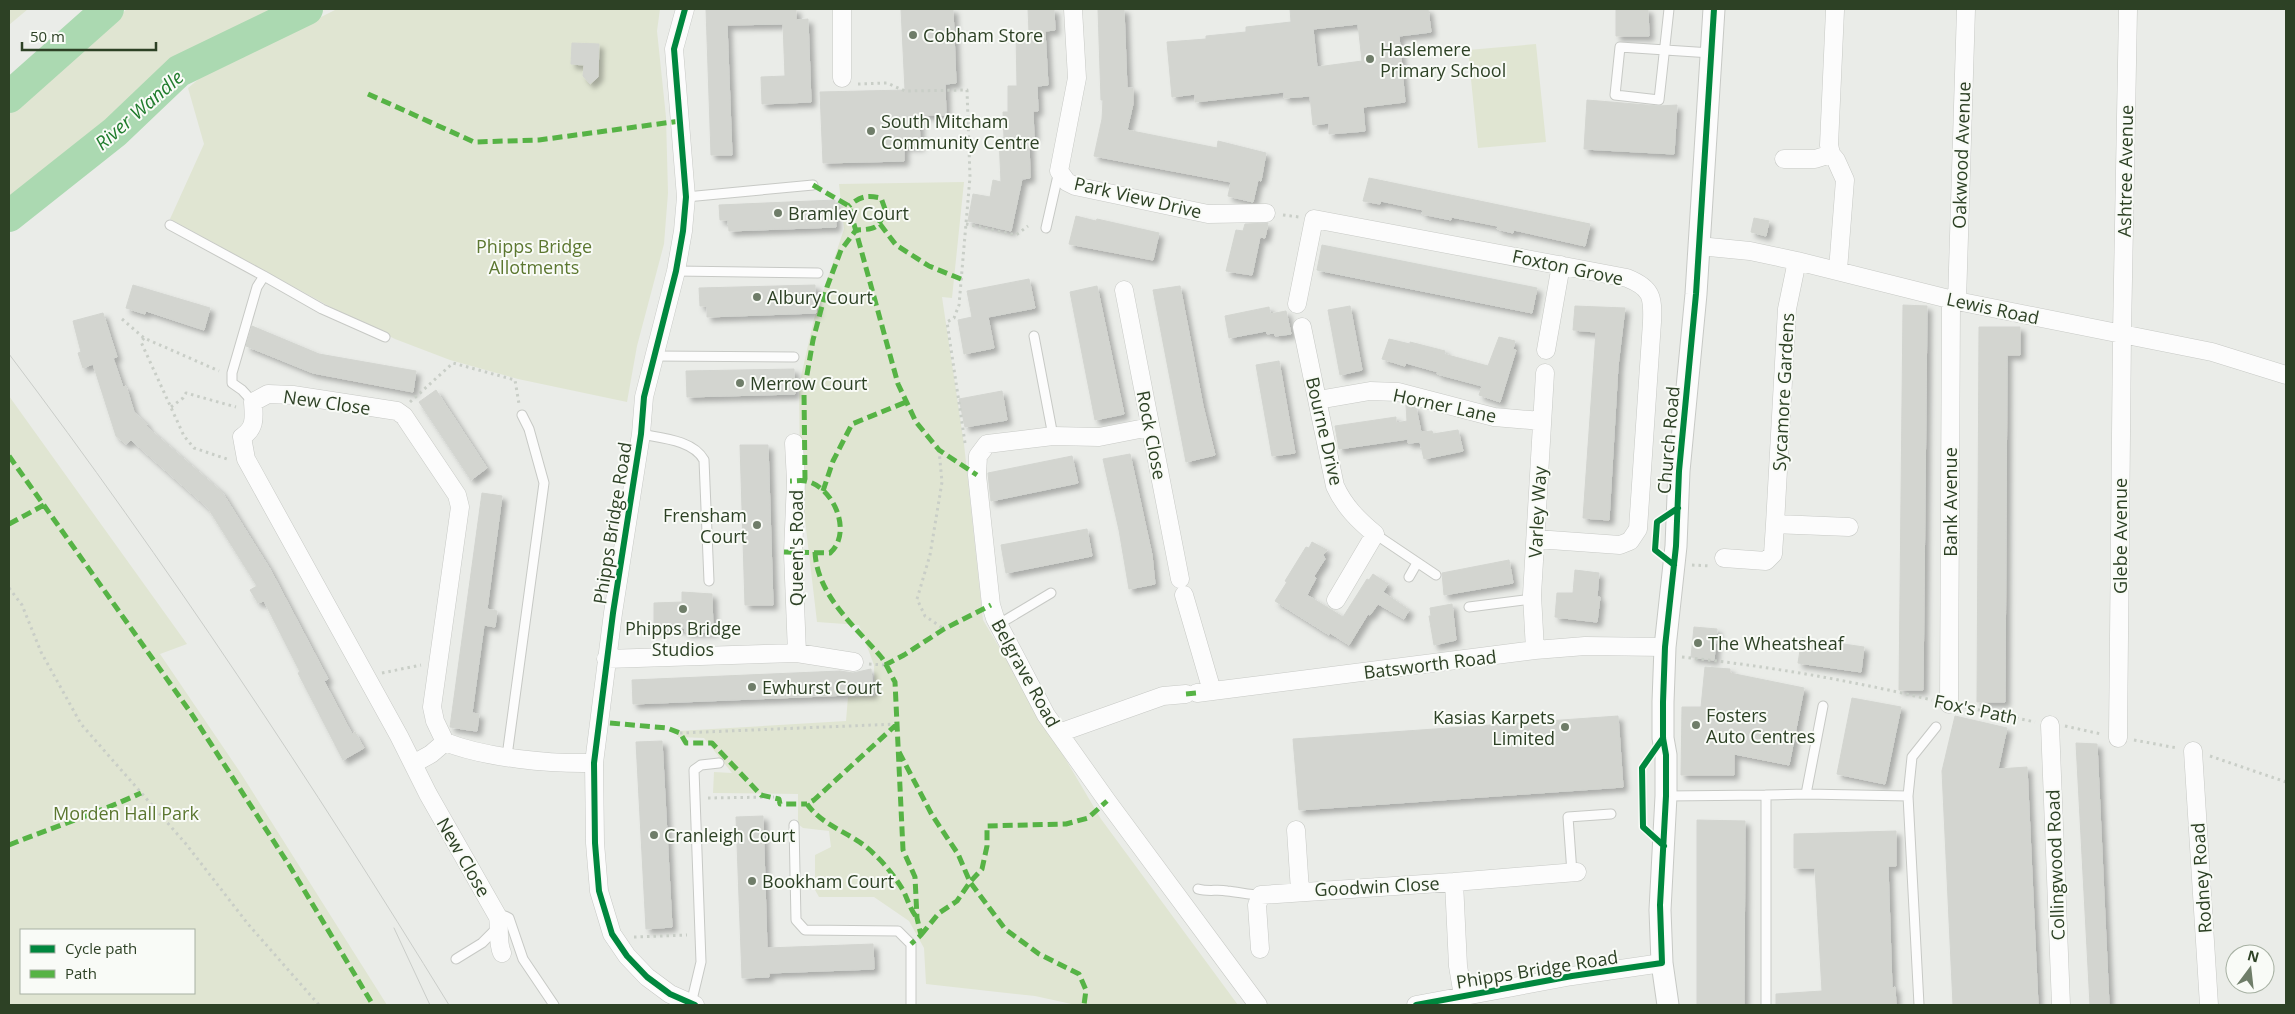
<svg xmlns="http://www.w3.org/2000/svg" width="2295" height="1014" font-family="'Open Sans',sans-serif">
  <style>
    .green { fill: #e0e5d2; fill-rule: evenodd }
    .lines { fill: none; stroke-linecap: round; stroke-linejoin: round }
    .river { stroke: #abd9b1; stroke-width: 32 }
    .building { fill: #d3d5d0; stroke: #d3d5d0; fill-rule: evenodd; filter: url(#shadow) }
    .service-casing { stroke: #c7c9c5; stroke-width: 11 }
    .minor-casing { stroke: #c7c9c5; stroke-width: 19 }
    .tertiary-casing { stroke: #c7c9c5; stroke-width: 23 }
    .path { stroke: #c9cec7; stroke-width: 3; stroke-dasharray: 2.5 4; stroke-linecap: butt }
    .service { stroke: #fcfcfc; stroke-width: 9 }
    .minor { stroke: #fcfcfc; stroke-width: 18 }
    .tertiary { stroke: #fcfcfc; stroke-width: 21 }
    .tram { stroke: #cacdc9; stroke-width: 1 }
    .quiet { stroke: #56b345; stroke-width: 5; stroke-dasharray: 10 5; stroke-linecap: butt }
    .cycleway-casing { stroke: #f9fbf7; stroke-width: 9 }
    .cycleway { stroke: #00873e; stroke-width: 6 }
    .poi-dot { fill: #6f7d69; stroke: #f9fbf7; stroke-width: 2 }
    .labels { text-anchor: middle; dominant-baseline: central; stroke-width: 4; stroke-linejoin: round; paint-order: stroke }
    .poi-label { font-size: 18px; fill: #2d4125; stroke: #f9fbf7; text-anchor: start }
    .street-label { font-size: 18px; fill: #2d4125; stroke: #f9fbf7 }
    .park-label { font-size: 18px; fill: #5c7730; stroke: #f9fbf7 }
    .water-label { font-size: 19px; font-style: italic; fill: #207c2d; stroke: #f9fbf7 }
  </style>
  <defs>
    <filter id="shadow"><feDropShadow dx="4.5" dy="4.5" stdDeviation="2.5" flood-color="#0004"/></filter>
  </defs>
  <rect width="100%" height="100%" fill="#eaece8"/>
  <path class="green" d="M9,9h19l-19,16z
    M127,9h155l-81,41 -17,11 -175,136v-83z
    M337,9h323l-3,22 9,86 2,76 -4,51 -27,102 -10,56 -109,-23 -68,-19 -55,-21 -59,-29 -166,-91 34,-75 -16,-56 13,-11z
    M1536,44l10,98 -68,6 -10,-98z
    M964,182l-12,116 -10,-1 22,147 19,176 118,199 137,186h-162l-41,-9 -109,-12 -2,-36 -15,-27 -35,-24h-55l-4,-7v-35l16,-8 -2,-16 -26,-3 -5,-4v-30l-85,-1 1,-21 18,1 -28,-35 -26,-1v-6l168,-10 2,-24 27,-1 -1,-31 -15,-40 -42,-3 -17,-145 -1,-92 15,-66 30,-90 -5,-45z
    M9,396l178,248 -27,10 80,118 147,233h-378zM194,930v63h-173v-63z"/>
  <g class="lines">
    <path class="river" d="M9,97l99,-88
      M9,216l106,-84 64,-61 128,-62"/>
  </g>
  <path class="building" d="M706,9h90v11l12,-1 3,83 -49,2 -1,-27 24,-1 -2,-52 -56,1 5,130h-21z
    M901,9h52l3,74 -11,1 1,31h-27l1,31h-16v15l-81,2 -3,-71 85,-2z
    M1028,9h26l1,21 -10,1 3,54 -11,1 1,25h-5l1,26h-5l1,41 -8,1 -11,52 -43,-10 5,-27 17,3 3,-17 8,2 -2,-44h5l-1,-26h5v-26h9l-1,-52 13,-1z
    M1098,9h26l3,79h6v16l-6,26 90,18 1,-7 48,12 -5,28 -3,-1 -5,22 -25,-6 3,-14 -137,-26 8,-37 1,-19h-2z
    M1290,9h138l3,23 -32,4 6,66 -42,5 2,24 -36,3v-11l-16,2 -3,-29 -26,2v-6l-89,10v-8l-23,3 -5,-55 39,-3v-3l40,-4v-5l45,-5zM1358,24l4,37 -45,6 -4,-38z
    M1616,9h32l1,27h-33z
    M572,43l27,1 -1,33 -8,7 -7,-8 1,-11 -13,-1z
    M1587,100l71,6 19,-1 -3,49 -90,-5z
    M1369,178l221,46 -5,22 -71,-16 -1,3 -16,-4 1,-3 -47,-9v3l-29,-6 1,-4 -42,-9 -1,3 -17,-3z
    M835,200l1,27 -107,4 -1,-11h-8l-1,-15z
    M1076,216l20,5 1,-2 62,14 -6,27 -84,-16z
    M1754,218l15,3 -3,15 -15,-4z
    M1268,223l-3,15 -5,-1 -8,38 -26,-4 10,-41 7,1 2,-7z
    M1322,245l215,43 -5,25 -215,-43z
    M1029,279l6,29 -47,9 6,31 -30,6 -6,-34 14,-3 -5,-26z
    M133,285l77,23 -6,22 -58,-19 -1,3 -19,-6z
    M815,285l1,28 -109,4v-11h-7l-1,-18z
    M1097,286l27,128 -29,6 -25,-128z
    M1180,286l23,120 12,49 -29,7 -33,-172z
    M1903,305l24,1 -4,384h-24z
    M1350,306l12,64 -22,5 -12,-65z
    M1575,306l50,2 -7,58 -9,154 -26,-2 13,-186 -23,-2z
    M1269,307l1,7 16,-3 5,23 -16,2 -1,-3 -7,1 -1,-3 -37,7 -4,-22z
    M103,313l14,44 -4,1 10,29 3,-1 8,26 13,12 -1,2 76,66 48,77 58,110 -4,2 28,53 3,-2 9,16 -21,12 -45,-87 2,-1 -36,-71 -6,2 -8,-13 7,-4 -49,-78 -77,-68 -5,4 -10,-8 -23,-72 -10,4 -5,-15 3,-1 -8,-31z
    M252,326l67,28 97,17 -3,21 -100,-19 -67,-27z
    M1979,327h41v28h-13l-2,347h-28z
    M1499,337l16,4 -2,8 3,1 -16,52 -21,-7 3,-9 -45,-12 1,-2 -32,-9 -1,3 -23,-7 7,-20 21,5v-2l35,9 -1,3 44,12z
    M1279,361l16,92 -23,3 -16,-91z
    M794,369l1,25 -108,3 -1,-26z
    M436,390l51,78 -16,12 -52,-78z
    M1002,391l5,29 -42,7 -6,-28z
    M1406,405l10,3 5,24 11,-1 1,3 25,-4 5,21 -39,8 -4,-17 -12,1v-4l-69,10 -4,-23 61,-9v6l11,-2z
    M740,445h28l5,160h-28z
    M1130,454l22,101 3,29 -26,5 -10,-59 -16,-71z
    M1072,456l6,27 -87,18 -3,-28z
    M482,493l20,3 -15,113 10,2 -2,16 -11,-2 -12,88 7,1 -2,17 -8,-1 -19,-3z
    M1087,529l5,27 -86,17 -5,-28z
    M1312,542l15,8 -4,5 2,4 -11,17 2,2 -9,17 36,22 24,-38 2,1 4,-6 15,10 -5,8 26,18 -5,9 -26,-15 -8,11 -2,-1 -19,31 -19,-12 -1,2 -54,-34 12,-19 -2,-1 21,-34 3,1z
    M1509,560l4,23 -69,12 -2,-22z
    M1575,570l24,3 -2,24h3l-3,25 -42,-5 2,-24h16z
    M682,592l30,2 1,38h-28v-4l-31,1v-26l28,-1z
    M1452,604l4,36 -22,5 -5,-29h2l-1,-8z
    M1694,627l23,2 -3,31 -23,-3z
    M1802,638l62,9 -3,25 -63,-9z
    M1705,667l25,2v4l74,15 -15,77 -55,-11v21h-53l1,-68h19z
    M871,669l2,25 -240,10 -1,-24 208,-9 13,2z
    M1852,698l49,9 -16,77 -48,-10z
    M1618,716l5,71 -324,23 -6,-71z
    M1955,716l52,12 -9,41 29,-2 11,238h-85l-11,-234z
    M662,741l10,186 -26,2 -10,-187z
    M2076,743l21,1 12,261h-19z
    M763,816l4,132 106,-4 1,25 -105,4v4l-27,1 -6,-161z
    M1697,820l48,1 -1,184h-47z
    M1896,831v35h-8l4,122 3,-1 1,18h-120v-11l46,-3 -7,-123h-21v-34z"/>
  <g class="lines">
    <defs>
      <path id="service" d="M1669,9l-10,91 -44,-5 5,-48 91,6
        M686,197l127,-12
        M170,225l94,51 -7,11 -25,86v10l10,7 11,12
        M1046,228l13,-57
        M676,271l142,2
        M264,276l58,33 63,28
        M1034,336l19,100
        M653,356l141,1
        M641,434c20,4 52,6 63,26l5,121
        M1375,534l61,41
        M1409,577l8,-14
        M1469,607l63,-8
        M999,624l52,-31
        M507,756l37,-273 -15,-54 -7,-14
        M1806,794l17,-88
        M1766,795l40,-1 102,2
        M1666,796l100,-1v210
        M794,825l2,95 9,10 93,1 13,13v61
        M1572,873l-4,-56 43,-3
        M1198,889c11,3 19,0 29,2 12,1 22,4 34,4
        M498,917l7,-1 4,2 14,41 31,46
        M456,959l26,-16 15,-15
        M691,1004l10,-42 -7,-192 7,-5 18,-2
        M1919,1005l-11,-209 4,-39 24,-30"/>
      <path id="minor" d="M685,9l-11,40 12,148 -3,34 -7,40 -32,126 -3,37 -28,179 -19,150 1,80 4,48 13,43 15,22 20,21 23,17 25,11
        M842,9v69
        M1073,9l4,69 -18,93 8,11 8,4 133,28 58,-1
        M1835,10l-6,135 2,9 5,6 9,20 -7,90
        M1784,159h31l16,-5
        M1699,246l51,5 47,10 160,40 255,51 74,23
        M1797,261l-10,48 -12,215 74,3
        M1124,290l56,289
        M1957,301l9,-292
        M1297,304l17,-85 313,59c25,10 26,19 25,44l-14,207 -8,12 -10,4 -84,-6
        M1302,327l33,159c9,20 23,34 40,48l-39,66
        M1546,350l15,-85
        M1318,400l52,-9 28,1 96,25 48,4
        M1150,427l-51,10 -46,-1 -66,8 -9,12 -1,19 14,130 4,13 51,97 61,86 151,204
        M794,443l2,38 -3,72 4,100
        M1724,558l42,3 7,-7 2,-30
        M1184,595l28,96
        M1535,650l-3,-55 13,-222
        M606,659l191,-6 57,9
        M1197,693l338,-43 50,-4 80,1
        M1949,704l2,-404
        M2050,725l11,280
        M1059,733l104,-37 23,-2
        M2118,738l4,-405 6,-324
        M445,742l-10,-21 -3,-14 28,-200 -3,-12 -53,-79 -7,-5 -104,-16 -25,-1 -15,8c1,15 3,26 -11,35l4,22 153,277 29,58 70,123c2,12 -1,25 4,36
        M2193,751l16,254
        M413,764l18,-10 14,-12c41,16 104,22 149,21
        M1296,830l4,61
        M1260,949l-3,-44 4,-10 193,-13
        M1463,996l-5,-30 -4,-84 123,-10
        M1416,1005l156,-29 90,-13"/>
      <path id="tertiary" d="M1668,1005l-6,-42 -2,-53 6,-114v-41l-3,-17v-36l2,-55 11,-101 3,-75 17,-177 18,-285"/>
    </defs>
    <use href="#service" class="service-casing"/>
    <use href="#minor" class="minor-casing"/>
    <use href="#tertiary" class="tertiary-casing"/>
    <path class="path" d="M858,84l29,-1 18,8 62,-1 3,87 -11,128 -5,13 -7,4 18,121
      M1283,215l16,2
      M966,224l50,11 12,-9
      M122,319l22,19 75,33
      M144,338l-3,4 43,94 10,12 36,12
      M410,402l43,-39 62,17 4,24
      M171,407l12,-9 3,-5 50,14
      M939,450l3,32 -12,73 -13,44 8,17 19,13
      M1692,565l19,1
      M9,588l13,17 19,47 40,72 105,120 62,80 71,81
      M1682,657c85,9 167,23 250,43
      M869,664l16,1
      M382,673l39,-8
      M1965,707l70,15
      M2065,726l36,8
      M680,733l217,-9
      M2134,740l43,8
      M2210,756l76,26
      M708,798l66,-1
      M634,937l53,-2"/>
    <use href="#service" class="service"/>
    <use href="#minor" class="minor"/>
    <use href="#tertiary" class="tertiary"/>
    <path class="tram" d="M9,354c158,209 303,428 440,651
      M394,928l36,77"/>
    <path class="quiet" d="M368,94l106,48 65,-2 141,-19
      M813,185l36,21 49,178 18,38 23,28 38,25
      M880,224l16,21 33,21 32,13
      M9,456l182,257 98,152 84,140
      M805,480l-1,-88 9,-52 14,-53 14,-37 15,-20c20,-1 23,-1 29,-21l-4,-11c-14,-3 -21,-2 -32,8
      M823,491l10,-30 19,-37 54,-22
      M9,524l35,-19
      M784,552l46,1c23,-20 4,-66 -24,-72 -5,-1 -11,0 -16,0
      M815,552c2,44 41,75 67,106 5,7 9,17 13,24l8,168 12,27 2,41 4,17 -10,9
      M885,665l19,-10 40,-26 47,-24
      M1186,694l11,-1
      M610,723l57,5 13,5 6,10h26l49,52 18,4 1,5h27
      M897,724l-83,76 -7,4c17,24 47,29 67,50 11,10 21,23 29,36 5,10 7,19 14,28
      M899,752l33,63 26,39 12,28 35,47 34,25 40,20 7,16 -2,15
      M9,845c44,-18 89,-32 132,-52
      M921,935l18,-22 18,-12 13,-19 12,-13 5,-23v-20l79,-2 22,-6 19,-17"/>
    <defs>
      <path id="cycleway" d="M685,9l-11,40 12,148 -3,34 -7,40 -32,126 -3,37 -28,179 -19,150 1,80 4,48 13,43 15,22 20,21 23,17 25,11
        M1674,565l-19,-15 2,-28 21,-14
        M1663,738l-21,30 1,59 21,19
        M1416,1005l156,-29 90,-13 -2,-58 6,-109v-41l-3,-17v-36l2,-55 11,-101 3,-75 17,-177 18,-285"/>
    </defs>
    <use href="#cycleway" class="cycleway-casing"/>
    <use href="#cycleway" class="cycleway"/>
  </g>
  <g class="poi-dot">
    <circle cx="913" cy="35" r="5"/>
    <circle cx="1370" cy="59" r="5"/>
    <circle cx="871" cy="131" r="5"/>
    <circle cx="778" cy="213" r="5"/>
    <circle cx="757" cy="297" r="5"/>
    <circle cx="740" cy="383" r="5"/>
    <circle cx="757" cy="525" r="5"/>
    <circle cx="683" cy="609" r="5"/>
    <circle cx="1698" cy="643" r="5"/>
    <circle cx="752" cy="687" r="5"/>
    <circle cx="1696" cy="725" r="5"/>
    <circle cx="1565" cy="727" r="5"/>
    <circle cx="654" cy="835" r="5"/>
    <circle cx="752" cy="881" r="5"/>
  </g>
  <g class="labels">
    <g class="poi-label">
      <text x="923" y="35">Cobham Store</text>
      <text x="1380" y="49">Haslemere<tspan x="1380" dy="21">Primary School</tspan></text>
      <text x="881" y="121">South Mitcham<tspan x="881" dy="21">Community Centre</tspan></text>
      <text x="788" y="213">Bramley Court</text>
      <text x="767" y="297">Albury Court</text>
      <text x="750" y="383">Merrow Court</text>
      <text x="747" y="515" text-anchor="end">Frensham<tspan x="747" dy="21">Court</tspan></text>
      <text x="683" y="628" text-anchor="middle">Phipps Bridge<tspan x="683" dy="21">Studios</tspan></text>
      <text x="1708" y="643">The Wheatsheaf</text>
      <text x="762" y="687">Ewhurst Court</text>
      <text x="1706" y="715">Fosters<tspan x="1706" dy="21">Auto Centres</tspan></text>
      <text x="1555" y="717" text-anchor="end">Kasias Karpets<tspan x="1555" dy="21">Limited</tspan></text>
      <text x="664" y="835">Cranleigh Court</text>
      <text x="762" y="881">Bookham Court</text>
    </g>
    <g class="street-label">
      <text transform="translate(1961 155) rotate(-88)">Oakwood Avenue</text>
      <text transform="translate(2125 171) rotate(-89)">Ashtree Avenue</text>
      <text transform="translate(1138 197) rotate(13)">Park View Drive</text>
      <text transform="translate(1568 267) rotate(12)">Foxton Grove</text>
      <text transform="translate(1993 308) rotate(12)">Lewis Road</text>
      <text transform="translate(1783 392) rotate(-87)">Sycamore Gardens</text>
      <text transform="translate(327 402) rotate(8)">New Close</text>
      <text transform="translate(1445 405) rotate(12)">Horner Lane</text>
      <text transform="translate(1325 431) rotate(77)">Bourne Drive</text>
      <text transform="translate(1152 435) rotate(79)">Rock Close</text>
      <text transform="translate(1668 440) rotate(-85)">Church Road</text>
      <text transform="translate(1950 502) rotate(-90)">Bank Avenue</text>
      <text transform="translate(1537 512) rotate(-87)">Varley Way</text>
      <text transform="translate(612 523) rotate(-81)">Phipps Bridge Road</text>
      <text transform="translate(2120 536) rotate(-90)">Glebe Avenue</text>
      <text transform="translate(796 548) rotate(-90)">Queen's Road</text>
      <text transform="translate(1430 664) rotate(-7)">Batsworth Road</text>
      <text transform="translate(1026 673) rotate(61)">Belgrave Road</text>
      <text transform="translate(1976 709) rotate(12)">Fox's Path</text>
      <text transform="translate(464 857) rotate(60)">New Close</text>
      <text transform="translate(2055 865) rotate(-92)">Collingwood Road</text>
      <text transform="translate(2201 878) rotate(-94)">Rodney Road</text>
      <text transform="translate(1377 886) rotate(-3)">Goodwin Close</text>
      <text transform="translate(1537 969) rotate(-9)">Phipps Bridge Road</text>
    </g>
    <g class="park-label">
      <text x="534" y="246">Phipps Bridge<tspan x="534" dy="21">Allotments</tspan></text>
      <text x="126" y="813">Morden Hall Park</text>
    </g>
    <g class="water-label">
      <text transform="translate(139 110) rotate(-41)">River Wandle</text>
    </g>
  </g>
  <rect width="2295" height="1014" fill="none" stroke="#2d4125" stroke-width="20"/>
  <rect x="20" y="929" width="175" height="65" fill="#f9fbf7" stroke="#a7b1a3"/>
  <rect x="30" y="945" width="25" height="8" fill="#00873e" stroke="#a7b1a3"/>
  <text x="65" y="954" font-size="15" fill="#2d4125">Cycle path</text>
  <rect x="30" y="970" width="25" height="8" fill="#56b345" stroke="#a7b1a3"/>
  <text x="65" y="979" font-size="15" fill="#2d4125">Path</text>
  <g transform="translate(2250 969) rotate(15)"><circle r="24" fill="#f9fbf7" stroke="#a7b1a3"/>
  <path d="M0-4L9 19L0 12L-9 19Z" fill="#6f7d69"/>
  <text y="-8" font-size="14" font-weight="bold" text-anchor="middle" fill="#2d4125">N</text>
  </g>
  <path d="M22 42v8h134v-8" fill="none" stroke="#2d4125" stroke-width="2.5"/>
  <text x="30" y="42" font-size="15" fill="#2d4125" stroke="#f9fbf7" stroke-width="4" paint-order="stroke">50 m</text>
</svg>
